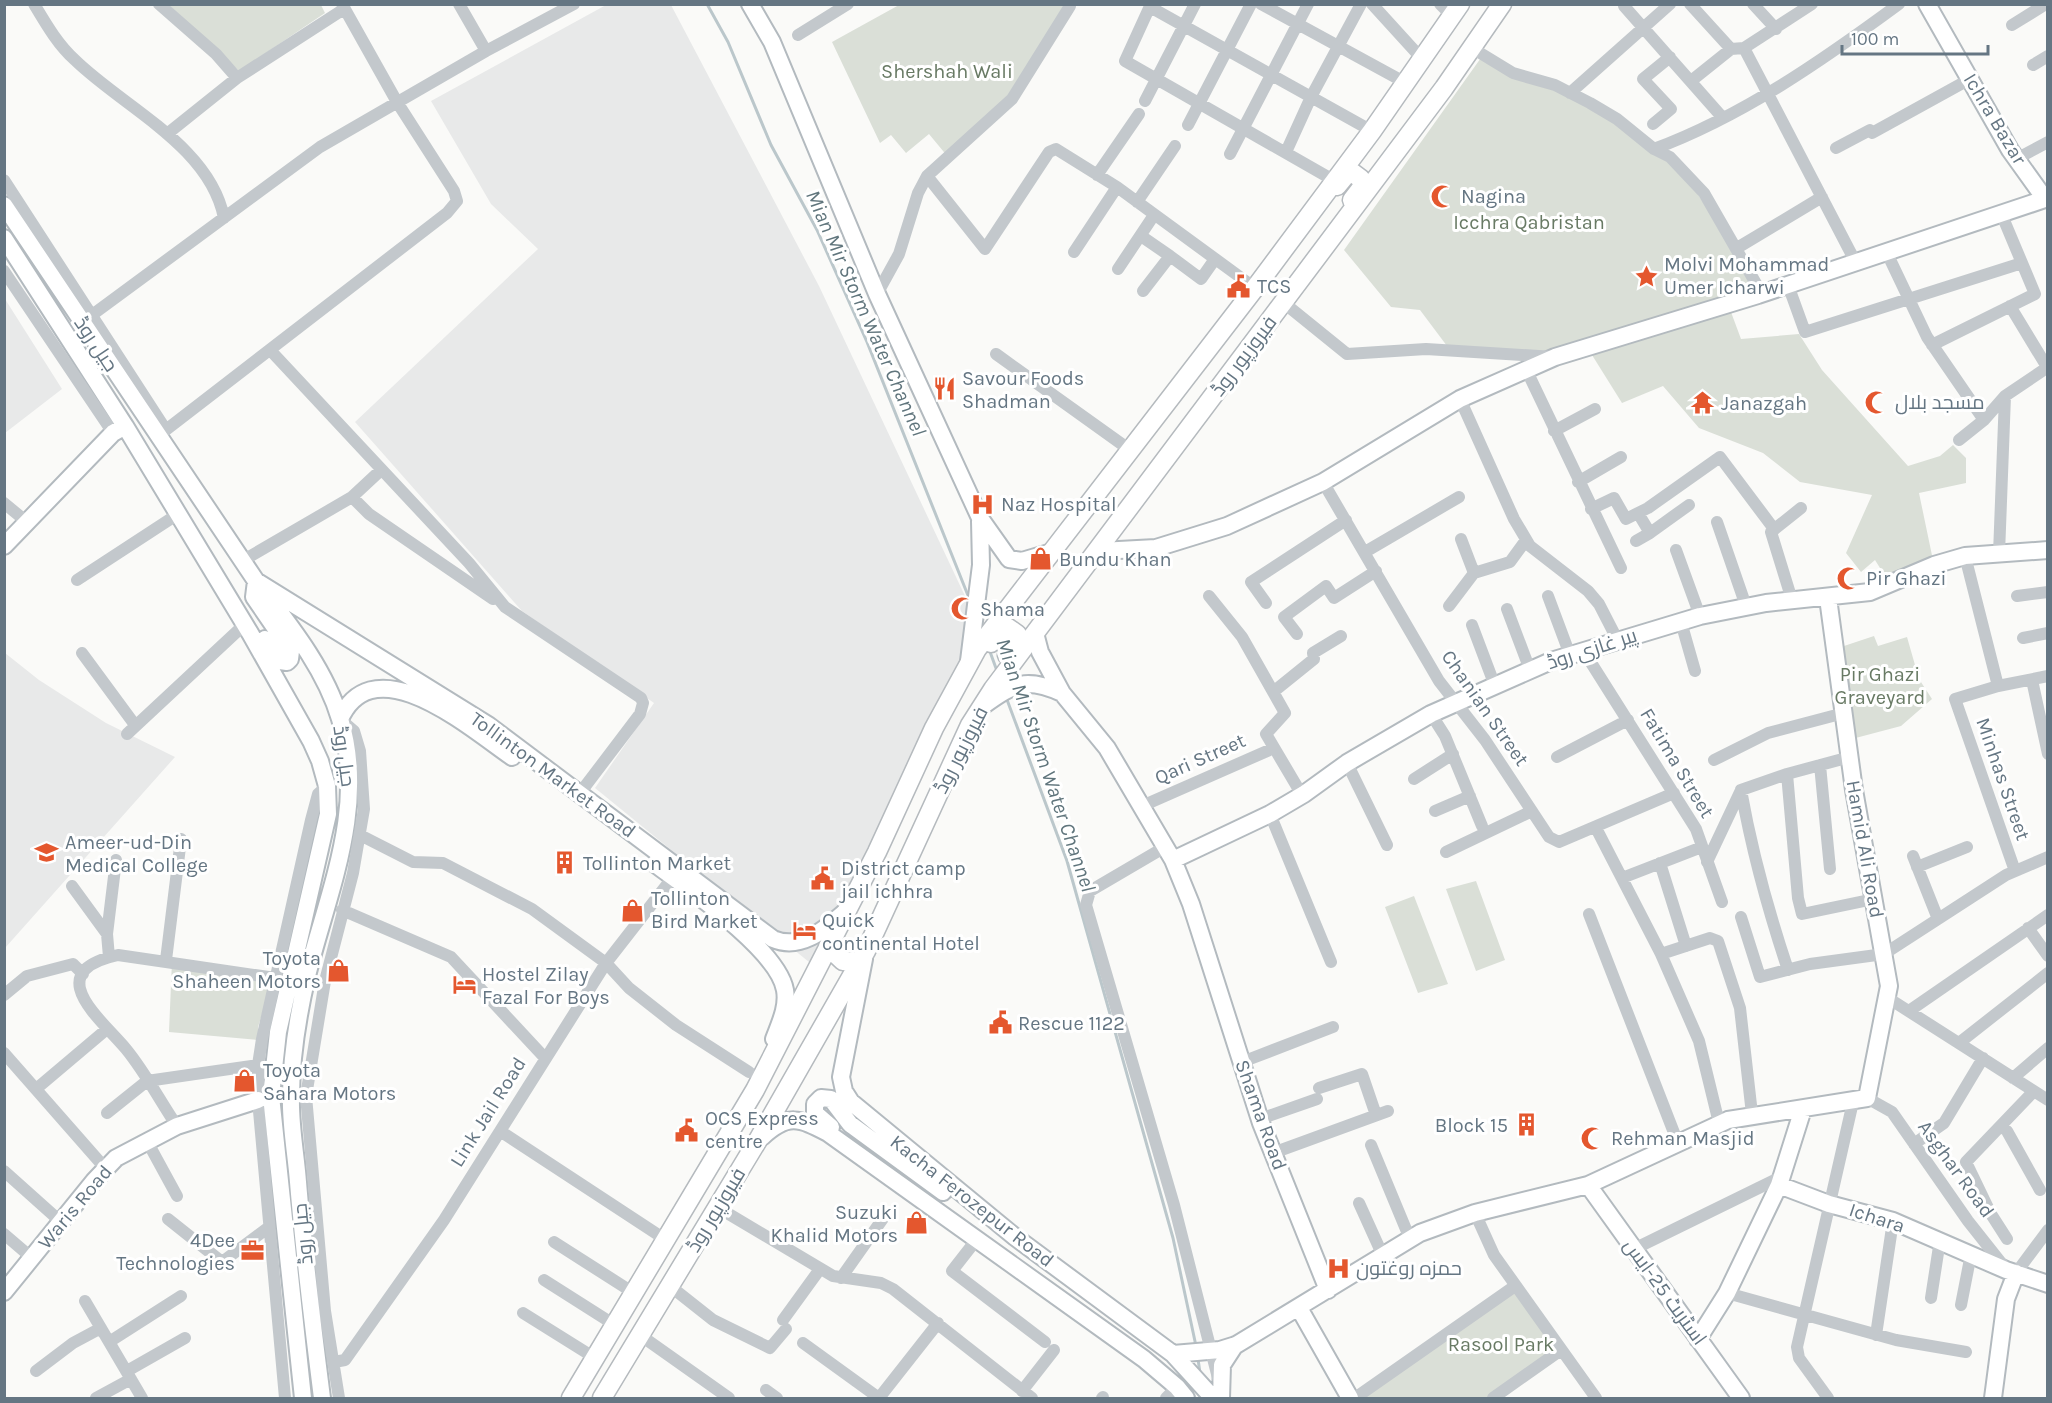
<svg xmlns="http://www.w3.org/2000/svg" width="2052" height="1403" viewBox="0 0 2052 1403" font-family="Karla,Cairo,sans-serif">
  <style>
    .built { fill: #e8e9e9 }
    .green { fill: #dadfd7 }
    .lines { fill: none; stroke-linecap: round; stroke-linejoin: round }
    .stream { stroke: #bbc7cb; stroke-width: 3 }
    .secondary-casing { stroke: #b3babf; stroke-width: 20 }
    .primary-casing { stroke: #b5babe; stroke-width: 21 }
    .street { stroke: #c3c8cc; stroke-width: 12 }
    .secondary { stroke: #fff; stroke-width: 16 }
    .primary { stroke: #fff; stroke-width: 18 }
    .labels { text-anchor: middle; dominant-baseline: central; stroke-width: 6; stroke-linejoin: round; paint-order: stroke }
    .park-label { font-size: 20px; fill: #687a64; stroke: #fff }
    .street-label { font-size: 20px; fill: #657683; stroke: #fff }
    .poi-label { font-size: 20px; fill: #657683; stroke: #fff; text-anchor: start }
    .water-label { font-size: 21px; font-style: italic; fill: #60757c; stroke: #fff }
  </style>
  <rect width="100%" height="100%" fill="#fafaf8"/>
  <path class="built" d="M606,5H671L819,286L989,647L967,675L820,971L595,788L654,703L522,611L355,422L538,249L491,204L431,101Z
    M5,299L62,389L5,433H4Z
    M5,653L39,680L106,723L175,757L5,948Z"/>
  <path class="green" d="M169,5H321L325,13L239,71Z
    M899,5H1070L1012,99L948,157L929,134L906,153L891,135L880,143L832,42Z
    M1483,55L1555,85L1679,165L1762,294L1728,304L1741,339L1799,334L1822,370L1908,466L1940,456L1953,445L1966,458V483L1919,493L1934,565L1890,584L1875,560L1861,572L1846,553L1872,495L1800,482L1763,453L1699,428L1663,386L1622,403L1587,347L1555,357L1450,350L1420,310L1391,307L1344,250Z
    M1874,636L1878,646L1907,637L1919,679L1932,699L1901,726L1848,740L1835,649Z
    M1476,881L1505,960L1476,971L1446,889Z
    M1414,896L1448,984L1418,993L1385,907Z
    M172,961L273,979L258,1027V1040L169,1032Z
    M1515,1286L1561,1350L1493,1398H1355Z"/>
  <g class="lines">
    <path class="stream" d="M707,4L728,42L771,145L817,230L867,342L969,598
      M989,649L997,671
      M1006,697L1067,861L1173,1238L1196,1346
      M1198,1359L1200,1373"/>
    <defs>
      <path id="secondary" d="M750,4L772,42L877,294L980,518L1009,559L1022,561L1052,552
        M4,205L256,581C288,623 325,668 340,719C367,807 328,892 307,976C298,1015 291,1057 291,1097C290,1125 296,1154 298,1182C304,1255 313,1327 322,1398
        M4,238L125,426L250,633L311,741L320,761L327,786L328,814L278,1032L271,1096L303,1398
        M4,546L113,433L125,426
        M1100,551L1156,548L1227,526L1323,482L1460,399L1555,357L1758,295L2045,199L2010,150L1927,4
        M1035,633L1040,652L1062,693L1107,748L1173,860L1191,904L1261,1123L1328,1290
        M265,639L280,661L287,662L290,659L291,651L254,597L256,581L488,725L773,939C801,951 825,929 845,912
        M969,661L981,565L980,521
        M984,705C1015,683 1026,677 1062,693
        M340,719C374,644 470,728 512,757
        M1173,860L1270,814L1304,794L1347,763L1431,714L1551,661L1700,616L1766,603L1870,592L1934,565L1965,556L2048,550
        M655,864C689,889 778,950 785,990C788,1007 780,1023 774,1039
        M864,959L841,1077L844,1091L851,1102L1015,1237L1173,1354L1213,1398
        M1803,1109L1779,1185L1829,1204L1893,1221L2006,1270L2048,1284
        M831,1127L815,1113V1104L821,1098L831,1099L850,1124L943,1192
        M762,1137C788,1113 799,1118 828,1133L1144,1359L1177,1387L1186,1398
        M1588,1185L1741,1398
        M4,1292L94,1181L116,1158L177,1126L258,1100
        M1299,1308L1350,1398
        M1698,1339L1727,1293L1779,1185
        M1173,1354L1220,1350L1236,1345L1420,1233L1475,1213L1588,1185L1728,1120L1867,1098L1889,986L1854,790L1828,598
        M1221,1398L1222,1365L1235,1345
        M1993,1398L2006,1299L2016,1273"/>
      <path id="primary" d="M1337,186L1346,175L1353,173L1361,179L1362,187L1352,200
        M991,643L1007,627L1017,634V641L1007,655
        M828,947L843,961L859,962
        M571,1398L755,1090L877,852L934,728L977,649L1255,288L1372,131L1460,4
        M602,1398L758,1140L866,951L970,725L993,689L1444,88L1502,4"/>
    </defs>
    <use href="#secondary" class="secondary-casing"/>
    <use href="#primary" class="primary-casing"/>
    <path class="street" d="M34,4C46,24 58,45 75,60C123,107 210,146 224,218
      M159,4L216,54L237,78
      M459,4L486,51
      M1151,4L1125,61L1335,181
      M1261,4L1406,83
      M1372,4L1423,60
      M1440,4L1452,16
      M1690,4L1731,49
      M1753,4L1776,29
      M1624,6L1722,117
      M1150,7L1372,131
      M2012,25L2046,4
      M798,35L848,4
      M1472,48L1513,73L1555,85L1590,103L1617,119L1654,149L1670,157L1704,193L1762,294
      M1744,48L1855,261
      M2033,65L2048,56
      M1691,81L1731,49L1744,48L1812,4
      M1570,93L1670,4
      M1145,101L1195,4
      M1653,124L1671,109L1643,79L1670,57
      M1188,125L1251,4
      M167,134L237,78L344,9
      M1836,148L1870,130L1872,133L1970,79
      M1654,149C1743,116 1823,60 1899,4
      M1286,152L1311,97L1361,4
      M1230,154L1308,4
      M2018,158L2048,142
      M1097,175L1139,114
      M927,176L985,249L1049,152L1056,149L1117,187L1255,288
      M4,180L166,430
      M1137,202L1175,146
      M1141,236L1170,256
      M1737,248L1822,197
      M1886,251L1927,337L1984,420
      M1074,252L1117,187
      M1118,269L1154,215
      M4,271L113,433
      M1788,285L1805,332L2022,263
      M1143,291L1170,256L1201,279L1215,259
      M877,294L899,254L918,193L927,176L1012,99L1070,6
      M1284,303L1347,354L1426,349L1554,357
      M2010,306L2047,367
      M92,315L320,147L486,51L574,4
      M1932,345L2035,294L2001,213
      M271,351L469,563L505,607L641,698L643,703L640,714L580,793
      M996,354L1130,450
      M1526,369L1621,568
      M1460,399L1514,519L1530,546L1588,591L1599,604L1617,639
      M1554,431L1595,409
      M158,436L447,213L457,201L454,191L397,102L342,4
      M1959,440L1984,420L2005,396L2048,367
      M1323,482L1439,681L1485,740L1549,837L1559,842L1674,793
      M1578,482L1621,457
      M352,497L369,514L493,599
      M4,503L28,523
      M1591,509L1614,498L1626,519L1648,508L1720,457L1774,529
      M1717,522L1746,606
      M1650,533L1689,505
      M1461,539L1474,573
      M1636,541L1650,533L1638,513
      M1676,550L1700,616
      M1365,552L1459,497
      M1999,554L2005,396
      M1965,556L1998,686
      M242,561L352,497L381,470
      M77,580L178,514
      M1209,596L1242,637L1285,713L1266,734L1302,795
      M1548,596L1570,655
      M2017,596L2048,592
      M1792,600L1771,532L1801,508
      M1266,603L1251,582L1346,520
      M1449,606L1474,573L1510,562L1526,540
      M1507,609L1530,670
      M1681,622L1695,671
      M1472,625L1495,686
      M1297,634L1284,617L1326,586L1334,598L1376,571
      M2023,638L2048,633
      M1583,650L1696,829L1722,902
      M82,653L135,725
      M2032,680L2048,754
      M1273,692L1314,659L1313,653L1341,636
      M1431,714L1445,736L1482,826
      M127,734L244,625
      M1557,757L1628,720
      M1850,757L1787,774L1798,898L1802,914L1874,899
      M1714,760L1768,733L1844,713
      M1347,763L1387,845
      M1820,765L1830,869
      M1787,774L1741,790C1752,852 1768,910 1788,970
      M1414,779L1453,754
      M1142,806L1274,748
      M1435,811L1470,796
      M1270,814L1331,962
      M1596,828L1661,954L1699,1041L1719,1123
      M360,835L413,862L443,863L532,909L606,963L629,988L676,1025L749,1072
      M1165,847L1090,891L1086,905L1174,1205L1218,1378
      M1446,852L1532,811
      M1913,856L1938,919
      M1707,862L1741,790
      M1660,863L1686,946
      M1917,867L1967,847
      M2015,871L1955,699L1998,686L2048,676
      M1622,878L1702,847
      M72,886L107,934L109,957
      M342,910L451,957L545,1058
      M1589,914L1678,1143
      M1741,917L1760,977L1810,964L1884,954L2006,875L2048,857
      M2028,928L2048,956
      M107,934L116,860
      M1661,954L1710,938L1718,941L1740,1008L1752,1114
      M166,960L181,839
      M4,995L27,976L73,964L83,974
      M1888,998L2048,1100
      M1909,1011L2048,915
      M1959,1043L2048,973
      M4,1053L105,1168
      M1242,1062L1333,1027
      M2013,1078L2048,1048
      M1319,1088L1362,1074L1376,1115
      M36,1089L107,1029
      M1867,1098L1892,1112L1968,1221L2006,1269
      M107,1113L147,1081L258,1065
      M1260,1119L1317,1099
      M177,1126C160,1101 145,1072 126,1049C100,1018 40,972 118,955L275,978
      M2001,1126L2007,1131L2040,1190
      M500,1131L657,1234
      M147,1141L177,1196
      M1914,1144L1944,1123L1983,1058
      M1371,1145L1410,1239
      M1273,1153L1388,1111
      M4,1171L61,1222
      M1359,1203L1383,1256
      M717,1207L833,1276L881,1283L893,1289L1032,1398
      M1475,1213L1494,1255L1596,1398
      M168,1219L222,1262L269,1227
      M4,1234L32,1258
      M977,1239L952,1271L1045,1342
      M2007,1239L1991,1214L1966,1162L2034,1091
      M554,1242L626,1288
      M1634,1249L1781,1177
      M2016,1273L2048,1230
      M841,1278L884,1217
      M544,1280L607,1320
      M670,1286L713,1320L770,1348L786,1329
      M1727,1293L1896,1340L1966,1352
      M1931,1298L1940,1240
      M85,1301L142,1398
      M1961,1305L1971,1254
      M523,1313L587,1353
      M783,1320L820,1269
      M640,1335L729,1398
      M1876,1335L1893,1221
      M109,1342L181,1296
      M803,1343L879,1398
      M334,1362L345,1360L444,1220L606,963L673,877
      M36,1371L73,1343L101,1328
      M127,1371L185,1338
      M766,1390L777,1398
      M1022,1391L1054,1350
      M96,1398L131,1379
      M285,1398L258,1100V1065L262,1039L311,820L318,794L327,786
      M339,1398L325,1311L306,1096L325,981L353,873L364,809L360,751L354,731L340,719
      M879,1398L938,1323
      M1102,1398L1103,1397
      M1166,1398L1177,1387
      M1355,1398L1515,1286
      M1493,1398L1561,1350
      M1828,1398L1799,1358L1797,1347L1853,1102"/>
    <use href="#secondary" class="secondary"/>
    <use href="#primary" class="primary"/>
  </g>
  <defs>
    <symbol id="mosque-bare" viewBox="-9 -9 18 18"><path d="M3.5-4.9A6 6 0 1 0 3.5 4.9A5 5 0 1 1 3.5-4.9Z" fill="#e4572e" stroke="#fff" stroke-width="2.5" paint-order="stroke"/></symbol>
    <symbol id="sight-bare" viewBox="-9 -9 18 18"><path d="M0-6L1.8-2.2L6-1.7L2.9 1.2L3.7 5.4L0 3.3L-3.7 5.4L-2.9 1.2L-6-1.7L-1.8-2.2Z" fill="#e4572e" stroke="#fff" stroke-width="2.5" paint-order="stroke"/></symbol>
    <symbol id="civic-bare" viewBox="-9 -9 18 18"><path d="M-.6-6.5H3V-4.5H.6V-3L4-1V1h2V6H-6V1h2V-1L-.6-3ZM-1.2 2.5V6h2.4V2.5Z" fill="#e4572e" stroke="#fff" stroke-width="2.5" paint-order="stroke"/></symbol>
    <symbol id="restaurant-bare" viewBox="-9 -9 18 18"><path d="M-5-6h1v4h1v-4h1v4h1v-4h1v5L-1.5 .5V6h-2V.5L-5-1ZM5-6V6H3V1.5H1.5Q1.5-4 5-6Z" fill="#e4572e" stroke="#fff" stroke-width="2.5" paint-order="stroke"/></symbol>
    <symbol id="temple-bare" viewBox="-9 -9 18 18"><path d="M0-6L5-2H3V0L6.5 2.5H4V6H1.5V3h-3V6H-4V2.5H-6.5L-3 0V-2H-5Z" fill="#e4572e" stroke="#fff" stroke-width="2.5" paint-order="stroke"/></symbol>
    <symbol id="hospital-bare" viewBox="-9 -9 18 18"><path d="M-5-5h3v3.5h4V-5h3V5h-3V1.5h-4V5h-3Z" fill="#e4572e" stroke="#fff" stroke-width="2.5" paint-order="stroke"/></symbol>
    <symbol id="shop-bare" viewBox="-9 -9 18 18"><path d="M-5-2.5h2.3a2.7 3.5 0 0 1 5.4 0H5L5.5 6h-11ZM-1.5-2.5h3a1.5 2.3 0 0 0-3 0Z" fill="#e4572e" stroke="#fff" stroke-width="2.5" paint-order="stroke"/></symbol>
    <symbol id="university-bare" viewBox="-9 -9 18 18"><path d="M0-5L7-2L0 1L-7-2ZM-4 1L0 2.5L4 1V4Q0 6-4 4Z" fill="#e4572e" stroke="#fff" stroke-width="2.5" paint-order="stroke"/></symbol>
    <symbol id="building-bare" viewBox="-9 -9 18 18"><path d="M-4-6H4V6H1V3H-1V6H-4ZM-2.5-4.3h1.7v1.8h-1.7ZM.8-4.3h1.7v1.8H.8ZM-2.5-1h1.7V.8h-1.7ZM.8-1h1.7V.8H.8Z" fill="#e4572e" stroke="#fff" stroke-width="2.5" paint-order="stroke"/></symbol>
    <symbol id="hotel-bare" viewBox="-9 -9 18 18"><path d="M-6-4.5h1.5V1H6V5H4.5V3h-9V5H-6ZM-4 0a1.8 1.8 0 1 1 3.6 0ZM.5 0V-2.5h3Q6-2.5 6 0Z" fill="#e4572e" stroke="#fff" stroke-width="2.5" paint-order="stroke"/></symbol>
    <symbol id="office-bare" viewBox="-9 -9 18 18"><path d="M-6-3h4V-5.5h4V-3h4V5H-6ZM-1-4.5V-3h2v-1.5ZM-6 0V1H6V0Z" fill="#e4572e" stroke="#fff" stroke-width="2.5" paint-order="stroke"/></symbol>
  </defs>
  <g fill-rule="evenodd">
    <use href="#mosque-bare" x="1426" y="180" width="33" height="33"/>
    <use href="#sight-bare" x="1630" y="260" width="33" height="33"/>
    <use href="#civic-bare" x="1222" y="270" width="33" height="33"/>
    <use href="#restaurant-bare" x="928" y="372" width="33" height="33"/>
    <use href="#mosque-bare" x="1860" y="386" width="33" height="33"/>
    <use href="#temple-bare" x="1686" y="386" width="33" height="33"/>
    <use href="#hospital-bare" x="966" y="488" width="33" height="33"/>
    <use href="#shop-bare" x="1024" y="542" width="33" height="33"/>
    <use href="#mosque-bare" x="1832" y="562" width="33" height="33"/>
    <use href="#mosque-bare" x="946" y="592" width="33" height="33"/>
    <use href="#university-bare" x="30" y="836" width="33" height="33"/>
    <use href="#building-bare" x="548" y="846" width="33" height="33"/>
    <use href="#civic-bare" x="806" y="862" width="33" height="33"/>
    <use href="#shop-bare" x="616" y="894" width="33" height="33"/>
    <use href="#hotel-bare" x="788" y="914" width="33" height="33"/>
    <use href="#shop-bare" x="322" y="954" width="33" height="33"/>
    <use href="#hotel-bare" x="448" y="968" width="33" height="33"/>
    <use href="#civic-bare" x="984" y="1006" width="33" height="33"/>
    <use href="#shop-bare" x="228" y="1064" width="33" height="33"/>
    <use href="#building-bare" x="1510" y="1108" width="33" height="33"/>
    <use href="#civic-bare" x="670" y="1114" width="33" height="33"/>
    <use href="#mosque-bare" x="1576" y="1122" width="33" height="33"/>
    <use href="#shop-bare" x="900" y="1206" width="33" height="33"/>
    <use href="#office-bare" x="236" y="1234" width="33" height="33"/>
    <use href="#hospital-bare" x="1322" y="1252" width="33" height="33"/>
  </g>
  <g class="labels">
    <g class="park-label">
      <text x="947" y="71">Shershah Wali</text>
      <text x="1529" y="222">Icchra Qabristan</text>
      <text x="1880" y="674">Pir Ghazi<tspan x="1880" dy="23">Graveyard</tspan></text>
      <text x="1501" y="1344">Rasool Park</text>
    </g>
    <g class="street-label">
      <text transform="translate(1995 119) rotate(59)">Ichra Bazar</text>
      <text transform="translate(96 344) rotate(56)">جیل روڈ</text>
      <text transform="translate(1244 356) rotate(-53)">فیروزپور روڈ</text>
      <text transform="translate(1592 649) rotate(-18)">پیر غازی روڈ</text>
      <text transform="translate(1485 708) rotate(55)">Chanian Street</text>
      <text transform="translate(961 750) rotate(-63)">فیروزپور روڈ</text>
      <text transform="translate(344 756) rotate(82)">جیل روڈ</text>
      <text transform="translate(1200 759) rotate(-24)">Qari Street</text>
      <text transform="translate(1677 763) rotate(59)">Fatima Street</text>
      <text transform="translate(553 775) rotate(36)">Tollinton Market Road</text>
      <text transform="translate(2003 779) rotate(71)">Minhas Street</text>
      <text transform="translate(1865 849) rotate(80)">Hamid Ali Road</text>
      <text transform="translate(488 1112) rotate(-58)">Link Jail Road</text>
      <text transform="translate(1261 1115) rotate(70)">Shama Road</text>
      <text transform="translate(1956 1169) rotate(54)">Asghar Road</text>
      <text transform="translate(972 1201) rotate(38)">Kacha Ferozepur Road</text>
      <text transform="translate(75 1207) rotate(-50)">Waris Road</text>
      <text transform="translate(716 1210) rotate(-59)">فیروزپور روڈ</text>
      <text transform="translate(1877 1218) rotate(18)">Ichara</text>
      <text transform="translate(303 1234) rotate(-96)">جیل روڈ</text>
      <text transform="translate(1665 1292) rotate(54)">اسٹریٹ 25-ایس</text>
    </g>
    <g class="poi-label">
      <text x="1461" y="196">Nagina</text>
      <text x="1664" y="264">Molvi Mohammad<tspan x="1664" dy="23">Umer Icharwi</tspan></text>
      <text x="1257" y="286">TCS</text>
      <text x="962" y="378">Savour Foods<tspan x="962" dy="23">Shadman</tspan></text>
      <text x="1895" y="402">مسجد بلال</text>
      <text x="1721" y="403">Janazgah</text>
      <text x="1001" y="504">Naz Hospital</text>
      <text x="1059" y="559">Bundu Khan</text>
      <text x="1866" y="578">Pir Ghazi</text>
      <text x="980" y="609">Shama</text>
      <text x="65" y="842">Ameer-ud-Din<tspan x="65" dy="23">Medical College</tspan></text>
      <text x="583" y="863">Tollinton Market</text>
      <text x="841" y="868">District camp<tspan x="841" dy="23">jail ichhra</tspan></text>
      <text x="651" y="898">Tollinton<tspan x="651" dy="23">Bird Market</tspan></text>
      <text x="822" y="920">Quick<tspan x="822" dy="23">continental Hotel</tspan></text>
      <text x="321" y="958" text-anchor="end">Toyota<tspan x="321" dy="23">Shaheen Motors</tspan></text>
      <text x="482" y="974">Hostel Zilay<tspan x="482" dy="23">Fazal For Boys</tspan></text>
      <text x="1018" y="1023">Rescue 1122</text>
      <text x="263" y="1070">Toyota<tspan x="263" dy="23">Sahara Motors</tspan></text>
      <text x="705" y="1118">OCS Express<tspan x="705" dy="23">centre</tspan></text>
      <text x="1508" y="1125" text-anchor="end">Block 15</text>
      <text x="1611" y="1138">Rehman Masjid</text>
      <text x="898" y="1212" text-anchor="end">Suzuki<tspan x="898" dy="23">Khalid Motors</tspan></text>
      <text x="235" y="1240" text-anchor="end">4Dee<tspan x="235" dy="23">Technologies</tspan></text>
      <text x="1356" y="1268">حمزه روغتون</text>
    </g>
    <g class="water-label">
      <text transform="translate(866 313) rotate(66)">Mian Mir Storm Water Channel</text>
      <text transform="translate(1046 765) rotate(71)">Mian Mir Storm Water Channel</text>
    </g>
  </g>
  <rect width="2052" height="1403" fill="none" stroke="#657683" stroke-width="12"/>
  <path d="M1842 45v9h146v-9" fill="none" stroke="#657683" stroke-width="3"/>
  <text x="1851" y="45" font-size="18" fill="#657683" stroke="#ffffff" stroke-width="4.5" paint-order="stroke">100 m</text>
</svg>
